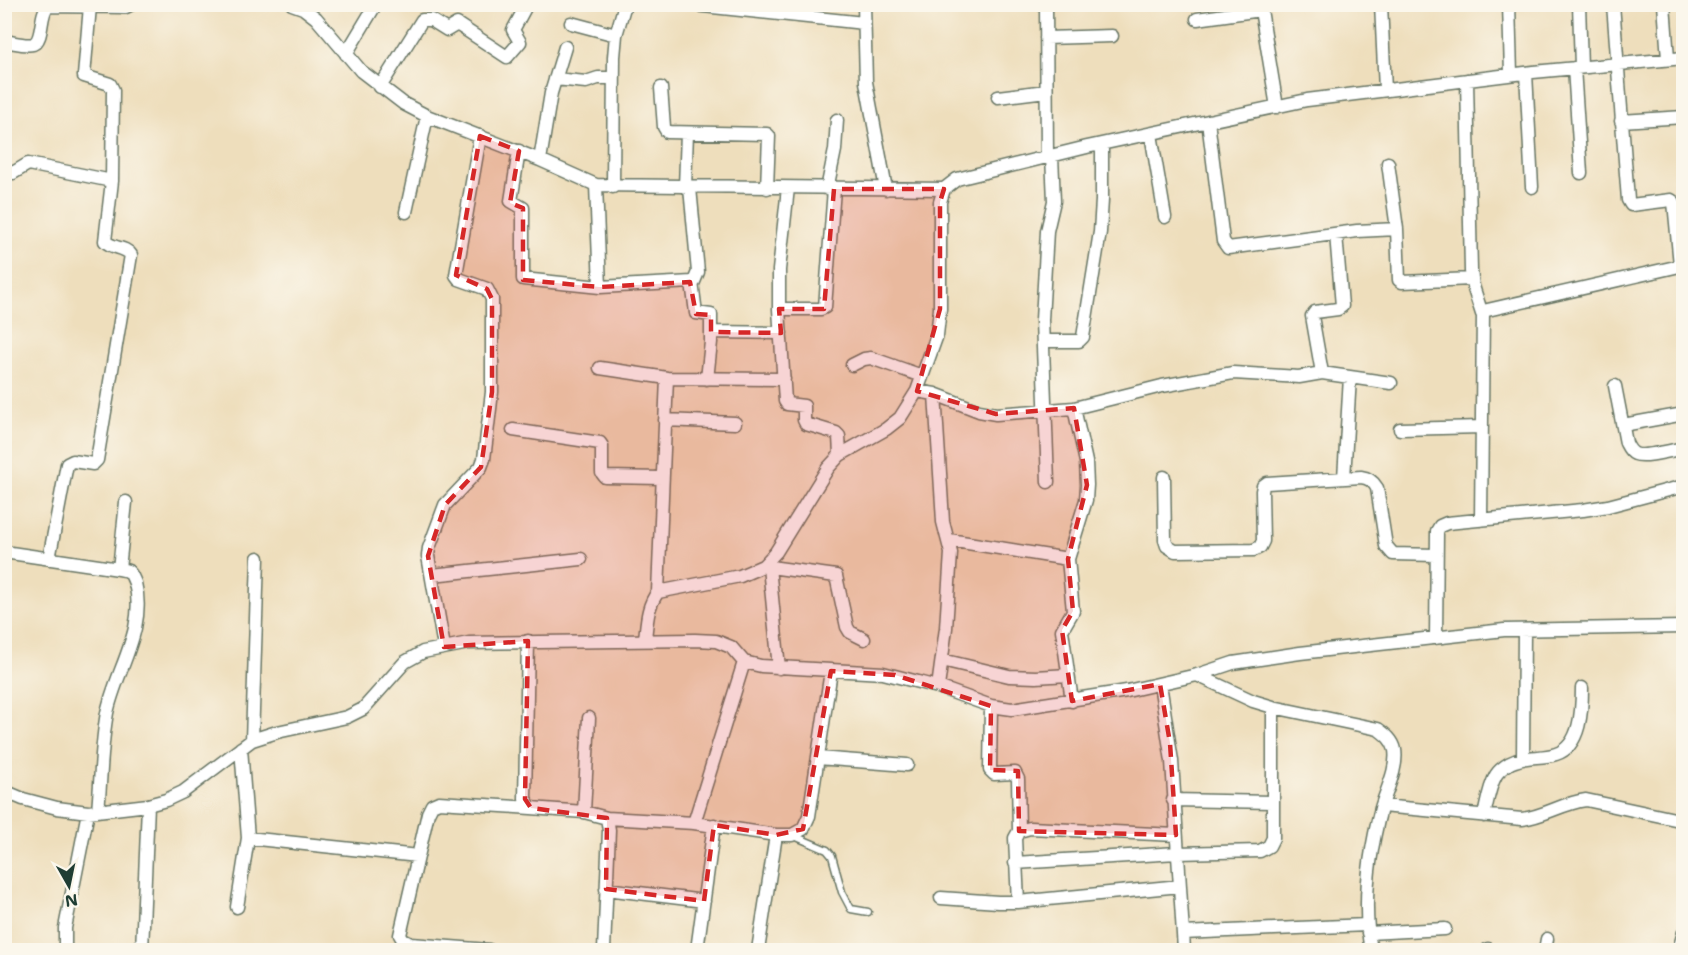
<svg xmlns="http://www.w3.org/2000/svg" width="1688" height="955" viewBox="0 0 1688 955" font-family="'Shantell Sans',sans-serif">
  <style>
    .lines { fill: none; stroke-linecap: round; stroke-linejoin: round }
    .lane-casing { stroke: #677564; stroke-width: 9 }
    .street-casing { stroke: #677564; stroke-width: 15 }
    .lane { stroke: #fff; stroke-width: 6 }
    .street { stroke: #fff; stroke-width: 12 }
    .marked { fill: #d62828; fill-opacity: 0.2; stroke: #d62828; stroke-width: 4.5; stroke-dasharray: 12 8; stroke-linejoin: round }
  </style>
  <rect width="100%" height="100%" fill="#fbf7ec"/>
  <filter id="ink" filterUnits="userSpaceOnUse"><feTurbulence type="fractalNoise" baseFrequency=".0167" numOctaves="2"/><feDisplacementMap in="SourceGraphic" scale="12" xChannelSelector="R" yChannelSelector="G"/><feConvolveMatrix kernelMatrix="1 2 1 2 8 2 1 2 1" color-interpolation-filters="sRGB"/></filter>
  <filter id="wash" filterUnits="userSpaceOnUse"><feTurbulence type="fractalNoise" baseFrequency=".008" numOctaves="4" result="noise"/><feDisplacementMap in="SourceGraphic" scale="24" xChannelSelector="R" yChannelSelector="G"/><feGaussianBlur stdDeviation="1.35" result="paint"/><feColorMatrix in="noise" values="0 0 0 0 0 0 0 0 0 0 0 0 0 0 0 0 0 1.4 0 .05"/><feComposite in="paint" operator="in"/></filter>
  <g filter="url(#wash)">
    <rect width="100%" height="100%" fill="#eedebc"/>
  </g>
  <g filter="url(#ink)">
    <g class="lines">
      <defs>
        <path id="lane" d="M792,835L827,850L832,856L842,892L851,909L868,912"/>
        <path id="street" d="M292,4L303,8L316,18L361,71L404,104L427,116L540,160L596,185L944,189
          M684,4L864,23
          M864,4L866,82L886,189
          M1046,4L1047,157
          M1260,4L1277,107
          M1381,4L1385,90
          M1509,4L1511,74
          M1579,4L1581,67
          M1613,4L1628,200L1631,205L1671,200L1674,202L1680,265
          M1664,4L1668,59
          M1197,19L1261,10
          M571,23L616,35
          M1046,38L1112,36
          M4,41C13,42 25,46 33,44C44,40 39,14 48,6L126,7L132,4
          M346,54L376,4
          M1574,68L1581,173
          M1526,73L1532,187
          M555,79L586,82L598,78H613
          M1467,80L1471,271L1473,286L1482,314
          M380,87L422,20H431L447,30L457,24L507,57L520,42L513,30L527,4
          M661,88L664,127L667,132L767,134L769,136L767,188
          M998,97L1046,91
          M1208,121L1223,241L1228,248L1357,231L1397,229
          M1621,121L1684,117
          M1151,134L1165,217
          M519,151L511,201L523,208V279L600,287L692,282L696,313L711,315V342L707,379
          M540,160L551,93L565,47
          M1388,163L1397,229L1399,280L1402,282L1472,279
          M4,171L13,173L28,164L112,181
          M596,185L600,287
          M613,187L614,57L616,35L625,4
          M685,187L687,133
          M690,188L698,272L693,284
          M788,188L779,270V309L785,401L787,404L804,406V420L806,424L836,433L839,436L840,455
          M827,189L835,150L837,120
          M406,212L427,116
          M779,309H821L825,307L834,189
          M711,332L781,333
          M1044,341H1079L1083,337L1100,232L1102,200V144
          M852,365L864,359L871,358L922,376
          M600,368L667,378L784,379
          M1322,373L1312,316L1315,312L1338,309L1342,306L1336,234
          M1615,386L1626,443C1628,447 1630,452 1635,454C1644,458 1673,450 1684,448
          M917,391L937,335L940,309V202L944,189L957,179L1087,147L1307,100L1533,72L1684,58
          M935,394L942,505L943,522L951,553L946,628L938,687
          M665,420L735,423
          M1623,425L1684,414
          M1400,429L1482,427
          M513,430L600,443L602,446V473L605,477L662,478
          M1164,477L1165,540L1167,546L1175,551L1254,550L1260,547L1263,541L1262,491L1263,486L1267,483L1361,477C1369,478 1373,481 1377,488L1386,546L1393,554L1436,555
          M1344,478L1350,377
          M1048,482L1042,320L1047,231L1054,201L1052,156
          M1481,520L1483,311L1684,265
          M949,540L1068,559
          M4,552L119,569C122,570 126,570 128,571C132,574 133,579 135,583C147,629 116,670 107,713C101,745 101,779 98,811
          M49,559L67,464L73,461L93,464L97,460L131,255C125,246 112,249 105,241L112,181L113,90L110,84L84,76L90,6
          M763,566L836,576L847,627L850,632L864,639
          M769,567L779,668
          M119,569L126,502
          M432,575L581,559
          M658,592L667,378
          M1436,638L1437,531L1440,526L1447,523L1583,510L1608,506L1684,486
          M645,639C647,622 647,606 658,592L740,576L763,566L776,552L828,468L840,455L886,429L900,418L917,391L935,394L979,411L996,414L1074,408L1162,386L1233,373L1299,377L1322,373L1391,383
          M528,641L525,799L531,808L584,812L607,818L609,830L604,950
          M444,647L428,556L429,548L445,505L481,467L484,459L492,392V299L487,289L459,279L456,275L480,136
          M942,660L1009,676L1036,677L1068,675
          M1197,675L1253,701L1273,707L1378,729C1385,734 1393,740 1395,750C1398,768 1386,791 1381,808C1369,854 1362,904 1371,950
          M1160,684L1172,761L1184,950
          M1072,701L1062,630L1073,611L1068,559L1086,500L1087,485L1086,462L1074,408
          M991,706L990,770L994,774L1015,773L1018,779L1019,831
          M252,740L258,558
          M818,758L907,765
          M1523,758L1524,630
          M4,791L23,799L57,808L88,812L148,805L166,800L183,792L252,740L277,732L347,717L363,709L405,662L423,652L469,643L695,640L716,641L731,647L744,662L761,666L883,673L938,687L991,706L1012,709L1127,691L1197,675L1233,663L1300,653L1504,630L1684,627
          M1173,800L1272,802
          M1382,806L1522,819C1546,816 1562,803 1586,800L1684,821
          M584,812L589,718
          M1484,816C1487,803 1489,787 1496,775C1499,770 1505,766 1510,763C1525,755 1541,759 1556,754C1581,746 1582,709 1582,688
          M607,818L694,823L776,835H792L803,829L809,816L831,671
          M694,823L744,662
          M248,838L418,856
          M1015,863L1177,853L1260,851L1269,846L1273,838V707
          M606,889L704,901
          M941,898L998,902H1018L1180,886
          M1018,902L1015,838L1019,831L1030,828L1176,835
          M237,907L248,838L241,748
          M1183,933L1367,925
          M1368,933L1445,929
          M65,950V928L88,812
          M142,950L148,805
          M489,950L411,944L403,940L400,935L428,813L432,805L439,802L531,808
          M697,950L714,825
          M758,950L776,835
          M1488,950V949
          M1545,950L1547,939
          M1679,950L1684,932"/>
      </defs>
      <use href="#lane" class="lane-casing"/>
      <use href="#street" class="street-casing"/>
      <use href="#lane" class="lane"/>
      <use href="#street" class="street"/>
    </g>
  </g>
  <path class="marked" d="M480,136L519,151L510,203L523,208V280L600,287L690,282L696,314L711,315V332L781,333L779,309H824L834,189H944L940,202V309L917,391L996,414L1074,408L1087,485L1068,559L1073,611L1062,630L1072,701L1160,684L1170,743L1176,835L1019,831L1018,771L990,770L991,706L895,675L831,671L803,829L776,835L714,825L704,901L606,889L607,818L531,808L525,799L528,641L444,647L428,556L445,505L481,467L492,392V299L487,289L456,275Z"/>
  <rect width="1688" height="955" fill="none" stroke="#fbf7ec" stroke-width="24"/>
  <g transform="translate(69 886) rotate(171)" stroke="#fbf7ec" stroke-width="4.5" paint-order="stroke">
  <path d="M0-4.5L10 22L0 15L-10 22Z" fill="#1f3d34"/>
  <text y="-9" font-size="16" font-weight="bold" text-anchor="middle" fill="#1f3d34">N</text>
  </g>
</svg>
